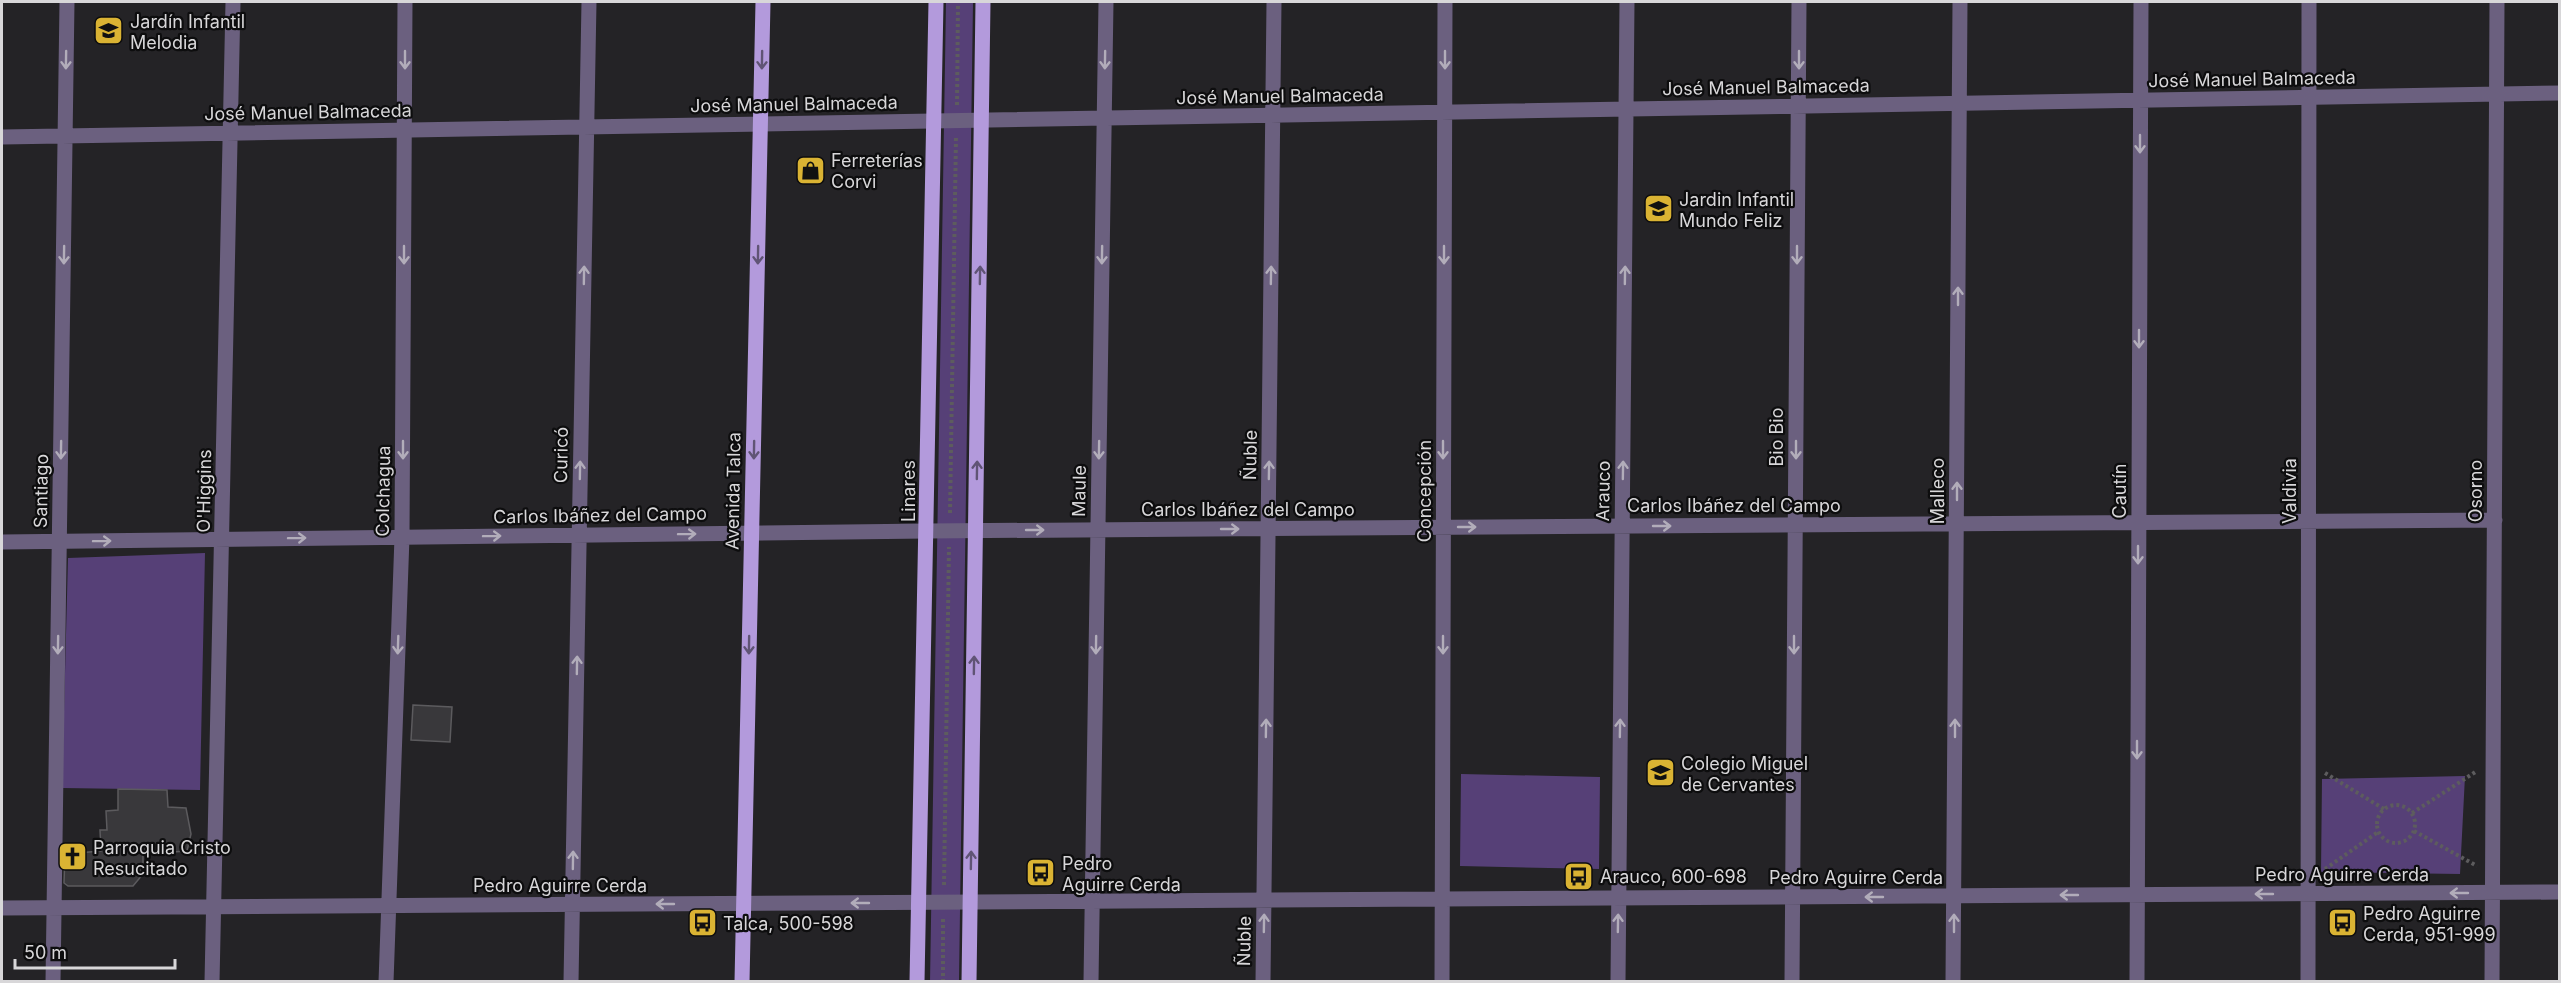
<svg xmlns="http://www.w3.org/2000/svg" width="2561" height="983" viewBox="0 0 2561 983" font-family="Inter,sans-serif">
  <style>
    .green { fill: #564077 }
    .building { fill: #39383b; stroke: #5c5b5e; stroke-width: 1.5 }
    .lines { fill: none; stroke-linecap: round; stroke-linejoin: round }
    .path { stroke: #5d5c5e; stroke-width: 4; stroke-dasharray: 3 3; stroke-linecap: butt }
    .minor { stroke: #6b607f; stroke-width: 15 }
    .major { stroke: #b39adc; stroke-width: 15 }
    .oneway { stroke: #b2adba }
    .oneway2 { stroke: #605475 }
    .labels { text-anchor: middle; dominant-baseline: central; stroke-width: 4.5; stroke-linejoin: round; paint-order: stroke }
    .poi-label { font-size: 18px; fill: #d8d7d9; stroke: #0d0d0e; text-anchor: start }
    .street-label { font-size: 18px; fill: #d8d7d9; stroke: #0d0d0e }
  </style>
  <rect width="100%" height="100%" fill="#242326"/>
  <path class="green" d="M946,2H973L959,981L930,982Z
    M205,553L200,790L62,788L68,558Z
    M1461,774L1600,777L1599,869L1460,866Z
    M2465,776L2460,874L2321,872L2322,779Z"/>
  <path class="building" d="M413,705L452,707L450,742L411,740Z
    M118,789L167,790L168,807L186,808L191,834L187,851L143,854V874L133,886H68L64,883L65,854L101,851L100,830H107L106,811L118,810Z"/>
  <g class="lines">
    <path class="path" d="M957,105L958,2
      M950,513L956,136
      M2325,773L2384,809
      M2377 824a19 19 0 1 1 38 0a19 19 0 1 1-38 0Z
      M2412,813L2477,771
      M2414,831L2477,866
      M2325,869L2378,832
      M944,885L949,547
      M943,982V919"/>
    <path class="minor" d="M2,137L2560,93
      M2,542L927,531L2495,520
      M2,908L2560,892
      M53,982L67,2
      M212,982L233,2
      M386,982L402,537L405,2
      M571,982L589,2
      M1091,982L1106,2
      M1263,982L1274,2
      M1442,982L1445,2
      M1618,982L1627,2
      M1792,982L1799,2
      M1953,982L1960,2
      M2137,982L2141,2
      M2308,982L2309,2
      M2492,982L2497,2"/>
    <path class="major" d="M742,982L763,2
      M917,982L936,2
      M969,982L983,2"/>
  </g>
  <defs><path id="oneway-shaft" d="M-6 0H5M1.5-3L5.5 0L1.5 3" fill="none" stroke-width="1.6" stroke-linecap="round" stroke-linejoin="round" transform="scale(1.5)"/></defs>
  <g class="oneway">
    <use href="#oneway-shaft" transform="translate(66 60) rotate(91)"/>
    <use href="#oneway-shaft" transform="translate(405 60) rotate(90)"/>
    <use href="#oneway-shaft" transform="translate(1105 60) rotate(91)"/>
    <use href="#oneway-shaft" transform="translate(1445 60) rotate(90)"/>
    <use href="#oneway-shaft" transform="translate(1799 60) rotate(90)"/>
    <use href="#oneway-shaft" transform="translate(2140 144) rotate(90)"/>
    <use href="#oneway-shaft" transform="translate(64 255) rotate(91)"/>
    <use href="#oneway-shaft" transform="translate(404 255) rotate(90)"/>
    <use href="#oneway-shaft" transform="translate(1102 255) rotate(91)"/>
    <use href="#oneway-shaft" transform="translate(1444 255) rotate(90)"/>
    <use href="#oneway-shaft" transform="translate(1797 255) rotate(90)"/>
    <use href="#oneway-shaft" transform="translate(584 275) rotate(-89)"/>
    <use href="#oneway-shaft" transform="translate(1271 275) rotate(-89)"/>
    <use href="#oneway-shaft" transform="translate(1625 275) rotate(-89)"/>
    <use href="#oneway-shaft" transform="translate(1958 296) rotate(-90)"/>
    <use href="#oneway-shaft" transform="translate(2139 339) rotate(90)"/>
    <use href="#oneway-shaft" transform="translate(61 450) rotate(91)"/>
    <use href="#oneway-shaft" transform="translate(403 450) rotate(90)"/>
    <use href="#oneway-shaft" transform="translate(1099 450) rotate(91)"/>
    <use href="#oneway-shaft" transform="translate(1443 450) rotate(90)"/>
    <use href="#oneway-shaft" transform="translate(1796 450) rotate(90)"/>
    <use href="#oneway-shaft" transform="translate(580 470) rotate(-89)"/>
    <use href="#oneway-shaft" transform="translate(1269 470) rotate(-89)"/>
    <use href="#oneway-shaft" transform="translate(1623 470) rotate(-89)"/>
    <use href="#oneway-shaft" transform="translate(1957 491) rotate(-90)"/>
    <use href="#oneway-shaft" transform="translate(1662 526)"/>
    <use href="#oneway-shaft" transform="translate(1467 527)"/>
    <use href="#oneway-shaft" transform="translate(1230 529)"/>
    <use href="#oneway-shaft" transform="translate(1035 530)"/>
    <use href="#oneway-shaft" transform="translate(687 534) rotate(-1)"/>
    <use href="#oneway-shaft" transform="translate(492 536) rotate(-1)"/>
    <use href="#oneway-shaft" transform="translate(297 538) rotate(-1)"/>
    <use href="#oneway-shaft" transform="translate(102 541) rotate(-1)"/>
    <use href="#oneway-shaft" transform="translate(2138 555) rotate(90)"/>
    <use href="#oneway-shaft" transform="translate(58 645) rotate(91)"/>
    <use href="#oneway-shaft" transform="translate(398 645) rotate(92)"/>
    <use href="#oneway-shaft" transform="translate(1096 645) rotate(91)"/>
    <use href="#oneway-shaft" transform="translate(1443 645) rotate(90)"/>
    <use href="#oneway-shaft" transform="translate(1794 645) rotate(90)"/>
    <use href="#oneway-shaft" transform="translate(577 665) rotate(-89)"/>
    <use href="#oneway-shaft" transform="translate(1266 728) rotate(-89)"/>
    <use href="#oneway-shaft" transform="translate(1620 728) rotate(-89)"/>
    <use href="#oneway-shaft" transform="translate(1955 728) rotate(-90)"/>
    <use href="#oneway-shaft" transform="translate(2137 750) rotate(90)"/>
    <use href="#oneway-shaft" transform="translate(573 860) rotate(-89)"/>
    <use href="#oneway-shaft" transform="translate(2459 893) rotate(180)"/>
    <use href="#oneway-shaft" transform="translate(2264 894) rotate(180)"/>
    <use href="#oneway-shaft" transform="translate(2069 895) rotate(180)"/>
    <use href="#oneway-shaft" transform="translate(1874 897) rotate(180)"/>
    <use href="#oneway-shaft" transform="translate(860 903) rotate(180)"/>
    <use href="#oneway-shaft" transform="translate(665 904) rotate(180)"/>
    <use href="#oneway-shaft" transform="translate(1264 923) rotate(-89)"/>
    <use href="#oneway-shaft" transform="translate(1618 923) rotate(-89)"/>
    <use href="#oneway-shaft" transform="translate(1954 923) rotate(-90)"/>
  </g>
  <g class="oneway2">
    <use href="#oneway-shaft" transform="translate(762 60) rotate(91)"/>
    <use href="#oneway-shaft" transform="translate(758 255) rotate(91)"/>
    <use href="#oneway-shaft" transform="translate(980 275) rotate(-89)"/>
    <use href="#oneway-shaft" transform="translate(754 450) rotate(91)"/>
    <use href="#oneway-shaft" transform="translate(977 470) rotate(-89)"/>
    <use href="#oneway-shaft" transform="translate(749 645) rotate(91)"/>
    <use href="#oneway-shaft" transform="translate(974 665) rotate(-89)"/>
    <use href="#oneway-shaft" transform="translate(971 860) rotate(-89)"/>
  </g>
  <defs>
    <symbol id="school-square" viewBox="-11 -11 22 22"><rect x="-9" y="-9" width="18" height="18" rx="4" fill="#dab333" stroke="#0d0d0e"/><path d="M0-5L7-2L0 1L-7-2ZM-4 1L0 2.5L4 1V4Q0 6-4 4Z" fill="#111"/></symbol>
    <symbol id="shop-square" viewBox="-11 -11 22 22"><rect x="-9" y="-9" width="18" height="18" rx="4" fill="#dab333" stroke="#0d0d0e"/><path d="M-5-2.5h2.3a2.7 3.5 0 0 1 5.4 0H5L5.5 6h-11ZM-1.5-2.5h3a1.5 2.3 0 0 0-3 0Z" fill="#111"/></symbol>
    <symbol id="church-square" viewBox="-11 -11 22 22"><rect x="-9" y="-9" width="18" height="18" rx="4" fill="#dab333" stroke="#0d0d0e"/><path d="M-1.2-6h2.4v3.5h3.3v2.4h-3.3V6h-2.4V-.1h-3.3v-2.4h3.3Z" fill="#111"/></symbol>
    <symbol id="bus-square" viewBox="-11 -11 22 22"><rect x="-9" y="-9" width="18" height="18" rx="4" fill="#dab333" stroke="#0d0d0e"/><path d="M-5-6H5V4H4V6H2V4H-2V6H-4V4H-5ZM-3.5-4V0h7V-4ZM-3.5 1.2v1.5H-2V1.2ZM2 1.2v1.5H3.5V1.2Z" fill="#111"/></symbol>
  </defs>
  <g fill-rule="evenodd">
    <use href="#school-square" x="92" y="14" width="33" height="33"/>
    <use href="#shop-square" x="794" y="154" width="33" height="33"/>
    <use href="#school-square" x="1642" y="192" width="33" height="33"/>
    <use href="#school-square" x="1644" y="756" width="33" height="33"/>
    <use href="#church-square" x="56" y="840" width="33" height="33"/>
    <use href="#bus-square" x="1024" y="856" width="33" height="33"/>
    <use href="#bus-square" x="1562" y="860" width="33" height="33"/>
    <use href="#bus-square" x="686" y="906" width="33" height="33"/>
    <use href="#bus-square" x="2326" y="906" width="33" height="33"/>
  </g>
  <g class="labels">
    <g class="poi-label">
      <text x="130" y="21">Jardín Infantil<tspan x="130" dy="21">Melodia</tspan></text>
      <text x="831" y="160">Ferreterías<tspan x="831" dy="21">Corvi</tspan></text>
      <text x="1679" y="199">Jardin Infantil<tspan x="1679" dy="21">Mundo Feliz</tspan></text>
      <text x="1681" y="763">Colegio Miguel<tspan x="1681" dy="21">de Cervantes</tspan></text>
      <text x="93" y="847">Parroquia Cristo<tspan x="93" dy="21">Resucitado</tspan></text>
      <text x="1062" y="863">Pedro<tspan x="1062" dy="21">Aguirre Cerda</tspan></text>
      <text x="1600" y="876">Arauco, 600-698</text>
      <text x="2363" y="913">Pedro Aguirre<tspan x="2363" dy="21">Cerda, 951-999</tspan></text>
      <text x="723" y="923">Talca, 500-598</text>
    </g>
    <g class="street-label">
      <text transform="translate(2252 79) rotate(-1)">José Manuel Balmaceda</text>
      <text transform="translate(1766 87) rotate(-1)">José Manuel Balmaceda</text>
      <text transform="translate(1280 96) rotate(-1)">José Manuel Balmaceda</text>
      <text transform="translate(794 104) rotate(-1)">José Manuel Balmaceda</text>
      <text transform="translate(308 112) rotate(-1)">José Manuel Balmaceda</text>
      <text transform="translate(1776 437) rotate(-90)">Bio Bio</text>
      <text transform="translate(561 455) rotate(-89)">Curicó</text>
      <text transform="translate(1250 455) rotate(-89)">Ñuble</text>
      <text transform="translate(41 491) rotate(-89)">Santiago</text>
      <text transform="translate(204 491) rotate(-89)">O'Higgins</text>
      <text transform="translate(383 491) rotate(-89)">Colchagua</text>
      <text transform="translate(733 491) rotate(-89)">Avenida Talca</text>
      <text transform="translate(908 491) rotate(-90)">Linares</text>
      <text transform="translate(1079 491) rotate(-89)">Maule</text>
      <text transform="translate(1424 491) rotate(-90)">Concepción</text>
      <text transform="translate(1603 491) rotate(-89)">Arauco</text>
      <text transform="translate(1937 491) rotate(-90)">Malleco</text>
      <text transform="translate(2119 491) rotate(-90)">Cautín</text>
      <text transform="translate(2289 491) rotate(-90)">Valdivia</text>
      <text transform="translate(2475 491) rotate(-90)">Osorno</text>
      <text x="1734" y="505">Carlos Ibáñez del Campo</text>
      <text x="1248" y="509">Carlos Ibáñez del Campo</text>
      <text transform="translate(600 515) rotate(-1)">Carlos Ibáñez del Campo</text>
      <text x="2342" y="874">Pedro Aguirre Cerda</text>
      <text x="1856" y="877">Pedro Aguirre Cerda</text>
      <text x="560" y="885">Pedro Aguirre Cerda</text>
      <text transform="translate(1244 941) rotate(-89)">Ñuble</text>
    </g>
  </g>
  <rect width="2561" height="983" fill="none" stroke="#d8d7d9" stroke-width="6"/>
  <path d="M15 959v9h160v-9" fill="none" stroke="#d8d7d9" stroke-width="3"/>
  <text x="24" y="959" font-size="18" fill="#d8d7d9" stroke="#0d0d0e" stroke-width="4.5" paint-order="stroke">50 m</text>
</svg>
